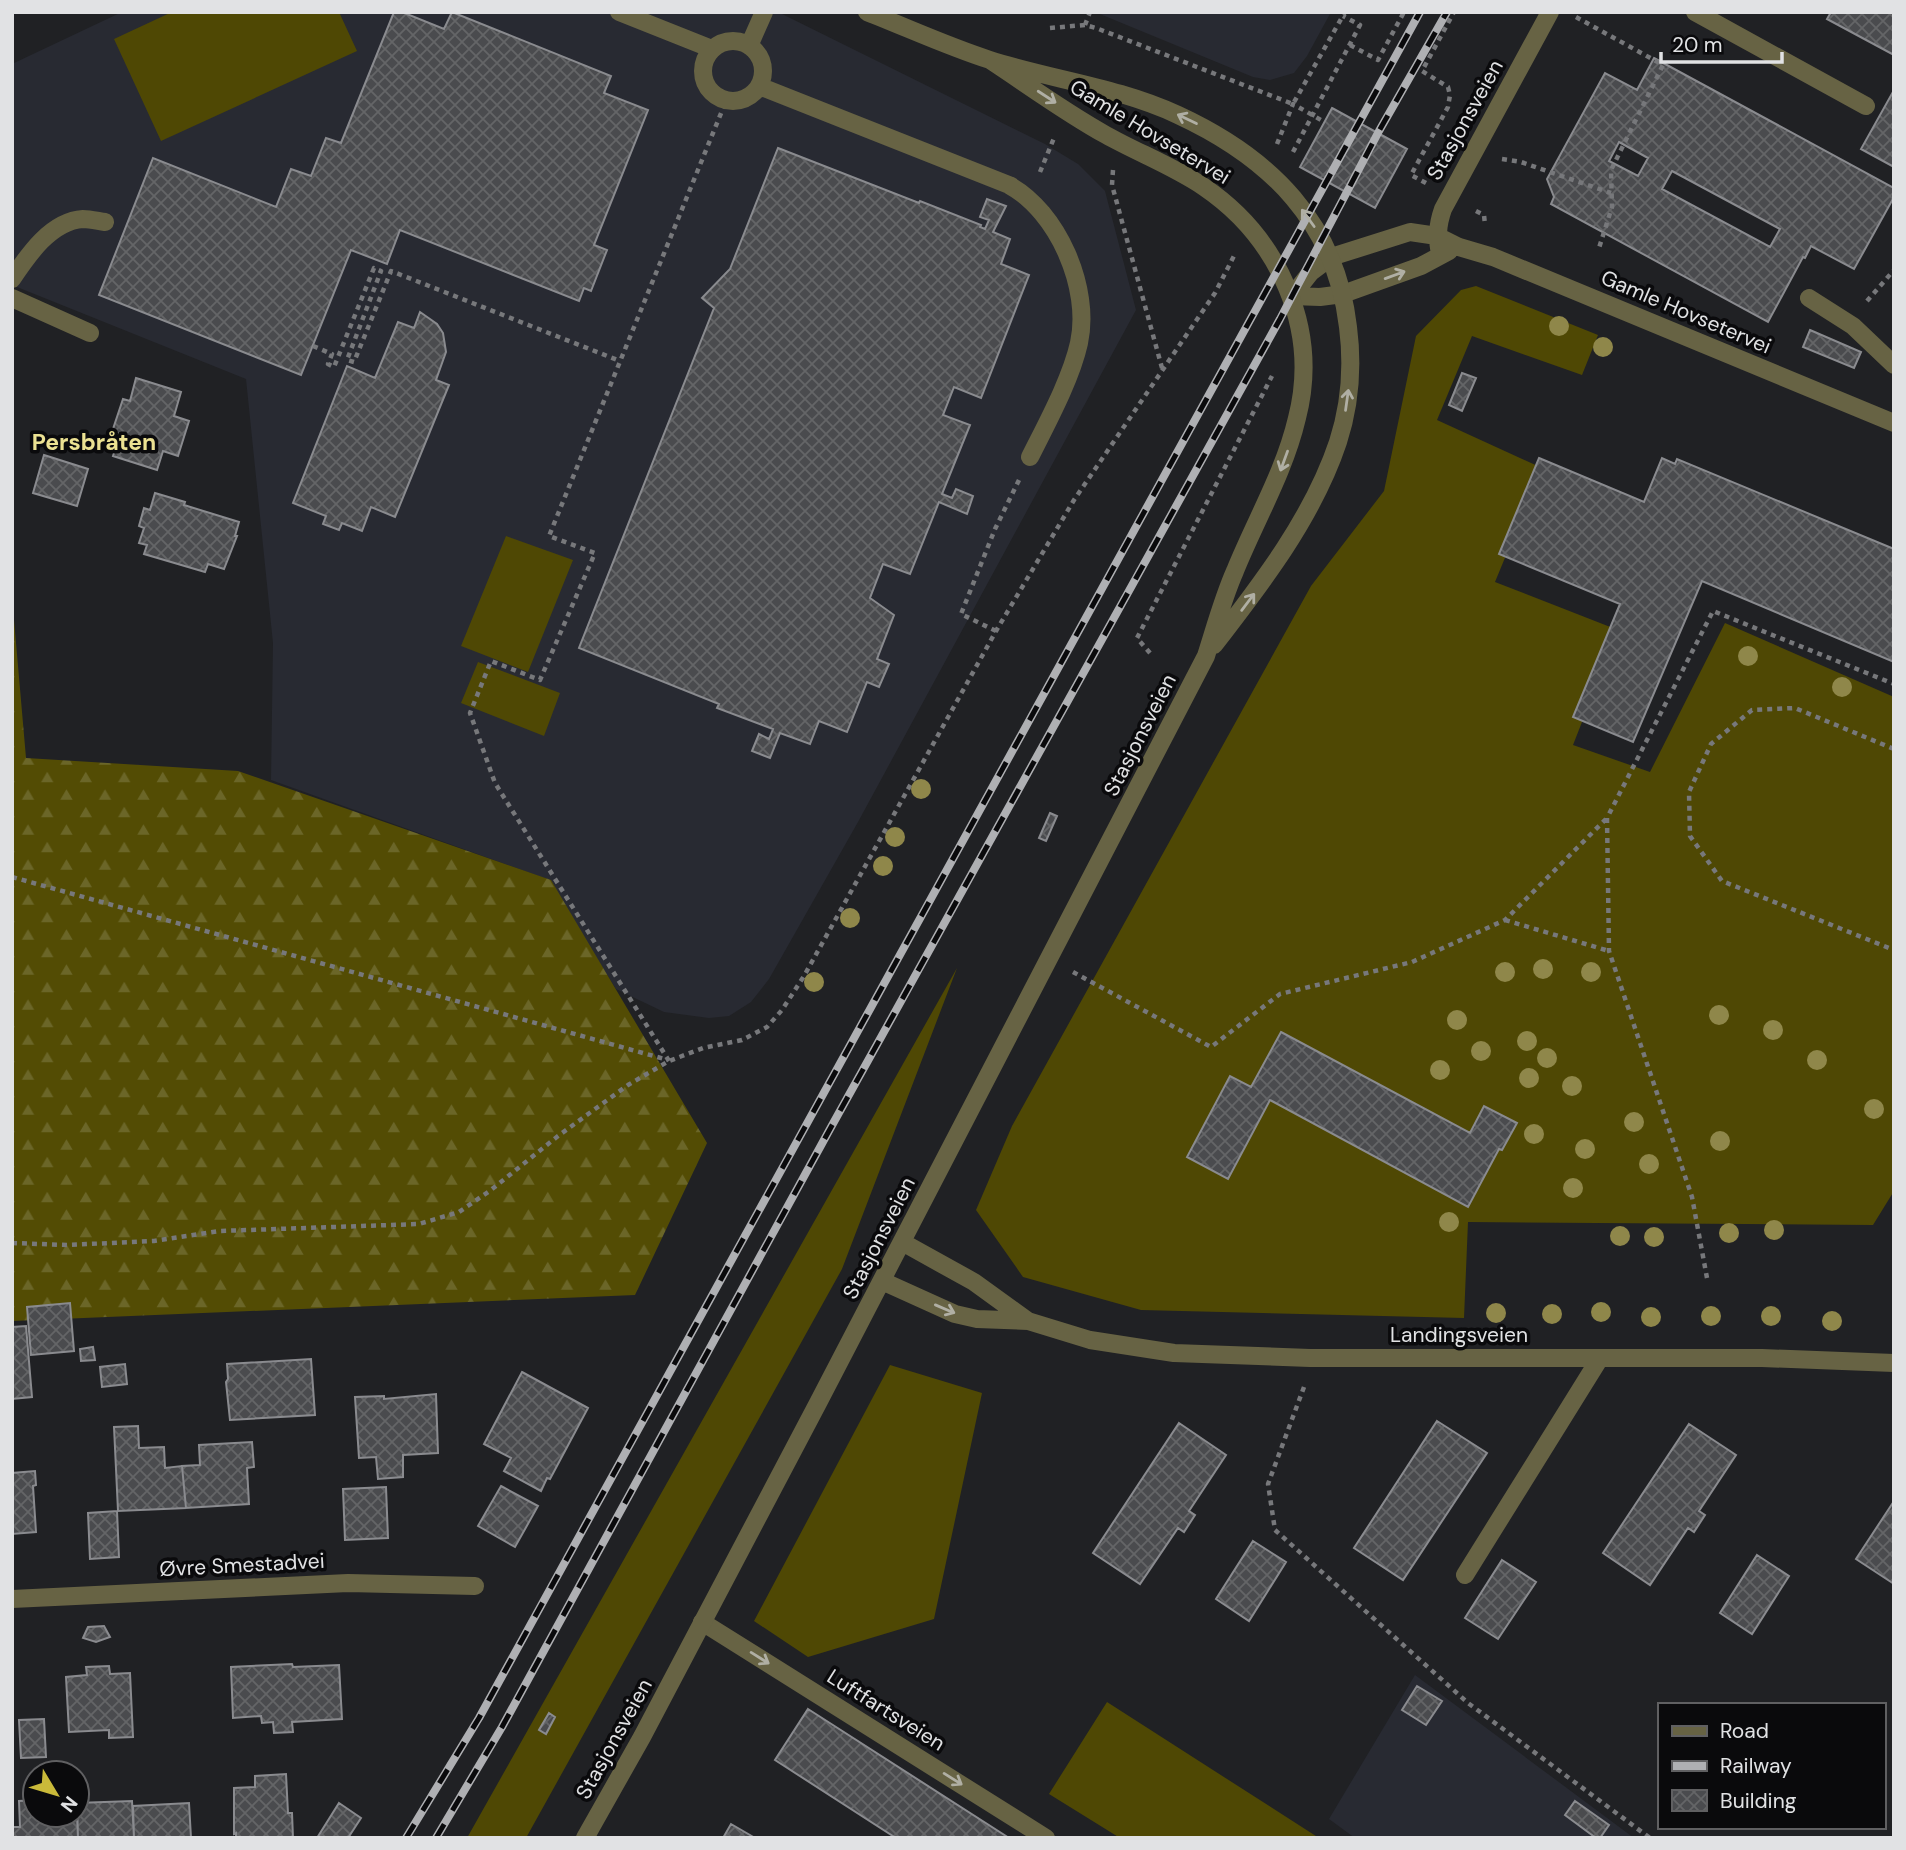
<svg xmlns="http://www.w3.org/2000/svg" width="1906" height="1850" viewBox="0 0 1906 1850" font-family="'DM Sans',sans-serif">
  <style>
    .built { fill: #282a32 }
    .grass { fill: #4f4804 }
    .forest { fill: url(#forest-firs) }
    .building { fill: url(#building-cross-hatch); stroke: #8a8b8f; stroke-width: 2; fill-rule: evenodd }
    .lines { fill: none; stroke-linecap: round; stroke-linejoin: round }
    .path { stroke: #77787b; stroke-width: 4.5; stroke-dasharray: 5 5; stroke-linecap: butt }
    .service { stroke: #676344; stroke-width: 18 }
    .minor { stroke: #676344; stroke-width: 18 }
    .tertiary { stroke: #676344; stroke-width: 18 }
    .rail-casing { stroke: #afb0b3; stroke-width: 8 }
    .rail { stroke: #0a0a0c; stroke-width: 5; stroke-dasharray: 16; stroke-linecap: butt }
    .tree { fill: #8f874a }
    .oneway { stroke: #b0afa4 }
    .labels { text-anchor: middle; dominant-baseline: central; stroke-width: 7; stroke-linejoin: round; paint-order: stroke }
    .street-label { font-size: 21px; fill: #e1e2e4; stroke: #0a0a0c }
    .neighbourhood-label { font-size: 23px; font-weight: bold; fill: #ebe192; stroke: #0a0a0c }
  </style>
  <defs>
    <pattern id="forest-firs" width="22" height="20" patternUnits="userSpaceOnUse" patternTransform="scale(1.75)"><rect width="22" height="20" fill="#534c04"/><path d="M5 1l3.5 6h-7zM16 11l3.5 6h-7z" fill="#6b6628"/></pattern>
    <pattern id="building-cross-hatch" width="8" height="8" patternUnits="userSpaceOnUse" patternTransform="scale(1.75)"><rect width="8" height="8" fill="#4a4b4e"/><path d="M0 0l8 8M0 8l8-8" fill="none" stroke="#646567"/></pattern>
  </defs>
  <rect width="100%" height="100%" fill="#202124"/>
  <path class="built" d="M122,12H778L1045,144L1078,164L1105,191L1136,310L858,822L769,979L751,1002L729,1016L709,1018L664,1012L616,989L547,879L271,780L273,643L246,379L12,285V64Z
    M1095,12H1331L1307,56L1294,73L1270,80L1253,77Z
    M1415,1675L1634,1838H1355L1329,1819Z"/>
  <path class="grass" d="M172,12H339L357,51L161,141L114,39Z
    M1476,286L1598,335L1582,375L1472,336L1437,420L1542,468L1495,582L1618,630L1573,745L1650,772L1725,623L1894,697V1191L1873,1225L1468,1222L1464,1318L1141,1310L1023,1277L976,1210L1012,1126L1311,586L1384,491L1416,336L1461,290Z
    M506,536L573,560L528,672L461,646Z
    M478,662L560,693L544,736L461,703Z
    M957,968L842,1269L526,1838H467Z
    M890,1365L982,1393L934,1619L808,1657L754,1621Z
    M1107,1702L1319,1838H1120L1049,1794Z"/>
  <path class="forest" d="M12,597L26,758L238,771L551,880L707,1143L635,1295L12,1321Z"/>
  <path class="building" d="M394,12H402L444,29L452,12L611,76L604,93L648,110L594,245L607,250L591,291L584,288L579,301L400,230L387,264L351,250L301,375L99,295L153,158L276,207L291,169L311,176L326,138L341,143Z
    M1831,12H1894V55L1827,19Z
    M1654,58L1894,188V197L1854,269L1811,246L1805,258L1803,257L1768,322L1551,204L1554,197L1547,179L1605,73L1637,90ZM1619,142L1648,158L1638,176L1609,161ZM1672,171L1780,229L1770,247L1662,189Z
    M1894,90V167L1861,149Z
    M1332,108L1407,149L1375,208L1300,167Z
    M778,148L919,203L920,201L981,225L980,227L985,229L989,220L980,217L987,199L1006,206L993,232L1010,239L1001,264L1029,275L981,398L954,387L943,415L970,425L942,494L952,498L956,489L973,496L967,514L939,502L910,574L883,564L870,598L894,615L877,659L889,664L879,687L867,682L847,732L819,721L810,744L780,733L770,758L752,751L759,734L769,739L773,729L717,708L719,704L579,648L714,308L702,298L730,269Z
    M420,312L437,324L443,333L446,352L436,380L449,385L395,517L371,507L362,531L342,523L339,530L323,524L326,516L293,503L347,366L375,378L398,322L414,328Z
    M1810,330L1861,352L1854,368L1803,347Z
    M1462,373L1476,378L1462,411L1449,405Z
    M136,378L181,392L174,416L189,421L178,456L163,451L157,470L113,456L120,434L112,432L123,399L130,401Z
    M44,455L88,469L77,506L33,493Z
    M1539,458L1644,502L1662,458L1675,464L1677,459L1894,549V662L1702,581L1633,742L1573,717L1620,604L1499,554Z
    M155,493L185,502L184,505L239,522L235,536H237L224,569L208,564L205,572L144,554L147,545L139,543L144,528L139,526L144,508L150,510Z
    M1050,813L1057,816L1046,841L1039,838Z
    M1281,1032L1470,1133L1484,1106L1517,1123L1502,1150L1499,1149L1468,1207L1270,1100L1228,1179L1187,1157L1230,1076L1251,1087Z
    M70,1303L74,1351L31,1355L27,1307Z
    M26,1326L32,1397L12,1399V1327Z
    M93,1347L95,1360L81,1361L80,1349Z
    M311,1359L315,1415L230,1420L226,1382L228,1379L227,1364Z
    M125,1364L127,1384L102,1387L100,1367Z
    M522,1372L588,1408L550,1479L547,1478L541,1491L504,1471L511,1458L484,1444Z
    M436,1394L438,1453L403,1455V1477L378,1479L376,1457L359,1458L355,1397L384,1396V1399Z
    M1437,1421L1487,1453L1403,1580L1354,1548Z
    M1179,1423L1226,1455L1189,1511L1195,1515L1184,1532L1178,1528L1140,1584L1093,1553Z
    M1689,1424L1736,1455L1699,1511L1705,1515L1694,1532L1688,1528L1650,1585L1603,1553Z
    M138,1426L139,1448L164,1447L165,1468L182,1466L186,1508L118,1511L114,1427Z
    M252,1442L254,1467L247,1468L249,1504L186,1508L182,1466L200,1465L199,1445Z
    M35,1471L36,1485L33,1486L36,1532L12,1534V1473Z
    M501,1486L538,1506L515,1547L478,1526Z
    M386,1487L388,1538L345,1540L343,1489Z
    M1894,1501V1584L1856,1559Z
    M117,1511L119,1557L90,1559L88,1513Z
    M1253,1541L1286,1562L1249,1621L1216,1599Z
    M1757,1555L1789,1576L1752,1634L1720,1613Z
    M1502,1560L1536,1582L1498,1639L1465,1618Z
    M104,1626L110,1637L96,1642L83,1638L88,1627Z
    M292,1664L293,1667L339,1665L342,1719L292,1722L293,1732L274,1733L273,1722L262,1723L261,1716L233,1718L231,1667Z
    M109,1666L110,1674L130,1673L133,1737L109,1738V1730L69,1732L66,1677L87,1675L86,1667Z
    M1417,1686L1442,1701L1426,1725L1402,1710Z
    M808,1709L1009,1838H896L775,1760Z
    M549,1713L555,1717L546,1734L539,1730Z
    M44,1719L46,1757L21,1758L19,1720Z
    M286,1774L288,1813H292L293,1838H236V1833L234,1834V1788L255,1787V1776Z
    M35,1800V1815H77L78,1838H13L12,1827H20L19,1801Z
    M132,1801L134,1838H78L77,1803Z
    M1575,1801L1609,1825L1600,1838H1596L1565,1815Z
    M189,1803L191,1838H134L133,1806Z
    M339,1803L361,1818L348,1838H317Z
    M731,1824L755,1838H723Z"/>
  <g class="lines">
    <path class="path" d="M1576,17L1663,65L1611,170L1612,207L1599,248
      M1085,25L1090,12
      M1050,28L1085,25L1096,28L1293,104L1345,12
      M1350,45L1378,60L1404,12
      M1277,144L1293,104L1321,120
      M1293,152L1360,25L1343,16
      M1502,159L1521,162L1611,193
      M1113,170L1112,185L1162,368
      M1040,172L1054,138
      M1426,183L1411,175L1448,107L1450,95L1448,87L1422,71L1454,12
      M1476,211L1484,215L1485,225
      M1867,301L1894,270
      M313,346L332,354L328,364L334,367L374,268L381,271L347,360L354,362L391,271L620,361
      M996,631L961,614L995,529L1019,480
      M1150,653L1137,638L1272,376
      M1894,749L1795,708L1752,710L1711,744L1689,792L1690,836L1722,881L1894,950
      M12,877L668,1060
      M1505,920L1609,951
      M1073,972L1211,1047L1280,994L1412,962L1505,920L1606,819
      M669,1061L495,783L470,713L491,661L540,680L595,553L549,536L726,101
      M12,1243L67,1245L154,1241L220,1231L419,1224L459,1212L491,1190L558,1136L628,1085L669,1061L703,1048L742,1040L767,1027L782,1010L804,976L996,631L1074,500L1215,293L1235,254
      M1707,1278L1692,1197L1609,951L1607,818L1713,611L1894,684
      M1304,1387L1268,1484L1275,1530L1468,1703L1650,1838"/>
    <path class="service" d="M619,12L712,49
      M1695,12L1866,106
      M703 71a30 30 0 1 1 60 0a30 30 0 1 1-60 0Z
      M749,46L764,12
      M759,86L1009,185C1058,212 1091,288 1079,343C1071,379 1047,423 1030,457
      M12,279C28,255 51,221 83,219C90,219 98,221 105,222
      M12,298L90,333
      M1809,298L1853,326L1894,365
      M1465,1575L1600,1358"/>
    <path class="minor" d="M1440,255C1437,238 1437,226 1443,209L1550,12
      M1292,296L1311,272L1331,257L1410,232L1437,236L1459,247L1493,257L1894,423
      M1292,296L1320,297L1343,294L1421,266L1449,251
      M12,1599L348,1583L475,1586
      M702,1622L1046,1838"/>
    <path class="tertiary" d="M867,12C908,28 949,47 990,60C1053,80 1118,87 1178,115C1271,158 1336,223 1348,327C1353,366 1350,405 1338,442C1313,517 1262,583 1214,645
      M902,1242L974,1282L1028,1321
      M882,1281L955,1314L977,1319L1028,1321L1090,1340L1174,1353L1310,1358H1762L1894,1363
      M585,1838L642,1737L818,1403L1206,656C1215,628 1223,598 1235,571C1256,519 1284,473 1297,418C1320,329 1279,238 1204,187C1173,166 1138,153 1106,135C1066,113 1028,85 990,60"/>
    <defs>
      <path id="rail" d="M406,1838L479,1718L1420,12
        M436,1838L502,1727L830,1129L1280,319L1379,131L1447,12"/>
    </defs>
    <use href="#rail" class="rail-casing"/>
    <use href="#rail" class="rail"/>
  </g>
  <g class="tree">
    <circle cx="1559" cy="326" r="10"/>
    <circle cx="1603" cy="347" r="10"/>
    <circle cx="1748" cy="656" r="10"/>
    <circle cx="1842" cy="687" r="10"/>
    <circle cx="921" cy="789" r="10"/>
    <circle cx="895" cy="837" r="10"/>
    <circle cx="883" cy="866" r="10"/>
    <circle cx="850" cy="918" r="10"/>
    <circle cx="1543" cy="969" r="10"/>
    <circle cx="1505" cy="972" r="10"/>
    <circle cx="1591" cy="972" r="10"/>
    <circle cx="814" cy="982" r="10"/>
    <circle cx="1719" cy="1015" r="10"/>
    <circle cx="1457" cy="1020" r="10"/>
    <circle cx="1773" cy="1030" r="10"/>
    <circle cx="1527" cy="1041" r="10"/>
    <circle cx="1481" cy="1051" r="10"/>
    <circle cx="1547" cy="1058" r="10"/>
    <circle cx="1817" cy="1060" r="10"/>
    <circle cx="1440" cy="1070" r="10"/>
    <circle cx="1529" cy="1078" r="10"/>
    <circle cx="1572" cy="1086" r="10"/>
    <circle cx="1874" cy="1109" r="10"/>
    <circle cx="1634" cy="1122" r="10"/>
    <circle cx="1534" cy="1134" r="10"/>
    <circle cx="1720" cy="1141" r="10"/>
    <circle cx="1585" cy="1149" r="10"/>
    <circle cx="1649" cy="1164" r="10"/>
    <circle cx="1573" cy="1188" r="10"/>
    <circle cx="1449" cy="1222" r="10"/>
    <circle cx="1774" cy="1230" r="10"/>
    <circle cx="1729" cy="1233" r="10"/>
    <circle cx="1620" cy="1236" r="10"/>
    <circle cx="1654" cy="1237" r="10"/>
    <circle cx="1601" cy="1312" r="10"/>
    <circle cx="1496" cy="1313" r="10"/>
    <circle cx="1552" cy="1314" r="10"/>
    <circle cx="1711" cy="1316" r="10"/>
    <circle cx="1771" cy="1316" r="10"/>
    <circle cx="1651" cy="1317" r="10"/>
    <circle cx="1832" cy="1321" r="10"/>
  </g>
  <defs><path id="oneway-shaft" d="M-6 0H5M1.5-3L5.5 0L1.5 3" fill="none" stroke-width="1.6" stroke-linecap="round" stroke-linejoin="round" transform="scale(1.75)"/></defs>
  <g class="oneway">
    <use href="#oneway-shaft" transform="translate(1047 97) rotate(33)"/>
    <use href="#oneway-shaft" transform="translate(1187 119) rotate(-154)"/>
    <use href="#oneway-shaft" transform="translate(1308 218) rotate(-126)"/>
    <use href="#oneway-shaft" transform="translate(1395 275) rotate(-20)"/>
    <use href="#oneway-shaft" transform="translate(1347 400) rotate(-82)"/>
    <use href="#oneway-shaft" transform="translate(1284 461) rotate(110)"/>
    <use href="#oneway-shaft" transform="translate(1248 602) rotate(-53)"/>
    <use href="#oneway-shaft" transform="translate(945 1309) rotate(23)"/>
    <use href="#oneway-shaft" transform="translate(760 1658) rotate(32)"/>
    <use href="#oneway-shaft" transform="translate(953 1779) rotate(32)"/>
  </g>
  <g class="labels">
    <g class="street-label">
      <text transform="translate(1465 120) rotate(-61)">Stasjonsveien</text>
      <text transform="translate(1150 132) rotate(31)">Gamle Hovsetervei</text>
      <text transform="translate(1686 312) rotate(23)">Gamle Hovsetervei</text>
      <text transform="translate(1140 735) rotate(-63)">Stasjonsveien</text>
      <text transform="translate(879 1238) rotate(-63)">Stasjonsveien</text>
      <text x="1459" y="1335">Landingsveien</text>
      <text transform="translate(242 1565) rotate(-3)">Øvre Smestadvei</text>
      <text transform="translate(886 1710) rotate(32)">Luftfartsveien</text>
      <text transform="translate(614 1739) rotate(-61)">Stasjonsveien</text>
    </g>
    <g class="neighbourhood-label">
      <text x="94" y="442">Persbråten</text>
    </g>
  </g>
  <rect width="1906" height="1850" fill="none" stroke="#e1e2e4" stroke-width="28"/>
  <rect x="1658" y="1703" width="228" height="126" fill="#0a0a0c" stroke="#606062" stroke-width="2"/>
  <rect x="1672" y="1726" width="35" height="10" fill="#676344" stroke="#606062" stroke-width="2"/>
  <text x="1720" y="1738" font-size="21" fill="#e1e2e4">Road</text>
  <rect x="1672" y="1761" width="35" height="10" fill="#afb0b3" stroke="#606062" stroke-width="2"/>
  <text x="1720" y="1773" font-size="21" fill="#e1e2e4">Railway</text>
  <rect x="1672" y="1790" width="35" height="21" fill="url(#building-cross-hatch)" stroke="#606062" stroke-width="2"/>
  <text x="1720" y="1808" font-size="21" fill="#e1e2e4">Building</text>
  <g transform="translate(56 1794) rotate(128)"><circle r="33" fill="#0a0a0c" stroke="#606062" stroke-width="2"/>
  <path d="M0-5L12 26L0 18L-12 26Z" fill="#caba3a"/>
  <text y="-10" font-size="19" font-weight="bold" text-anchor="middle" fill="#e1e2e4">N</text>
  </g>
  <path d="M1661 52v10h121v-10" fill="none" stroke="#e1e2e4" stroke-width="3.5"/>
  <text x="1672" y="52" font-size="21" fill="#e1e2e4" stroke="#0a0a0c" stroke-width="5" paint-order="stroke">20 m</text>
</svg>
